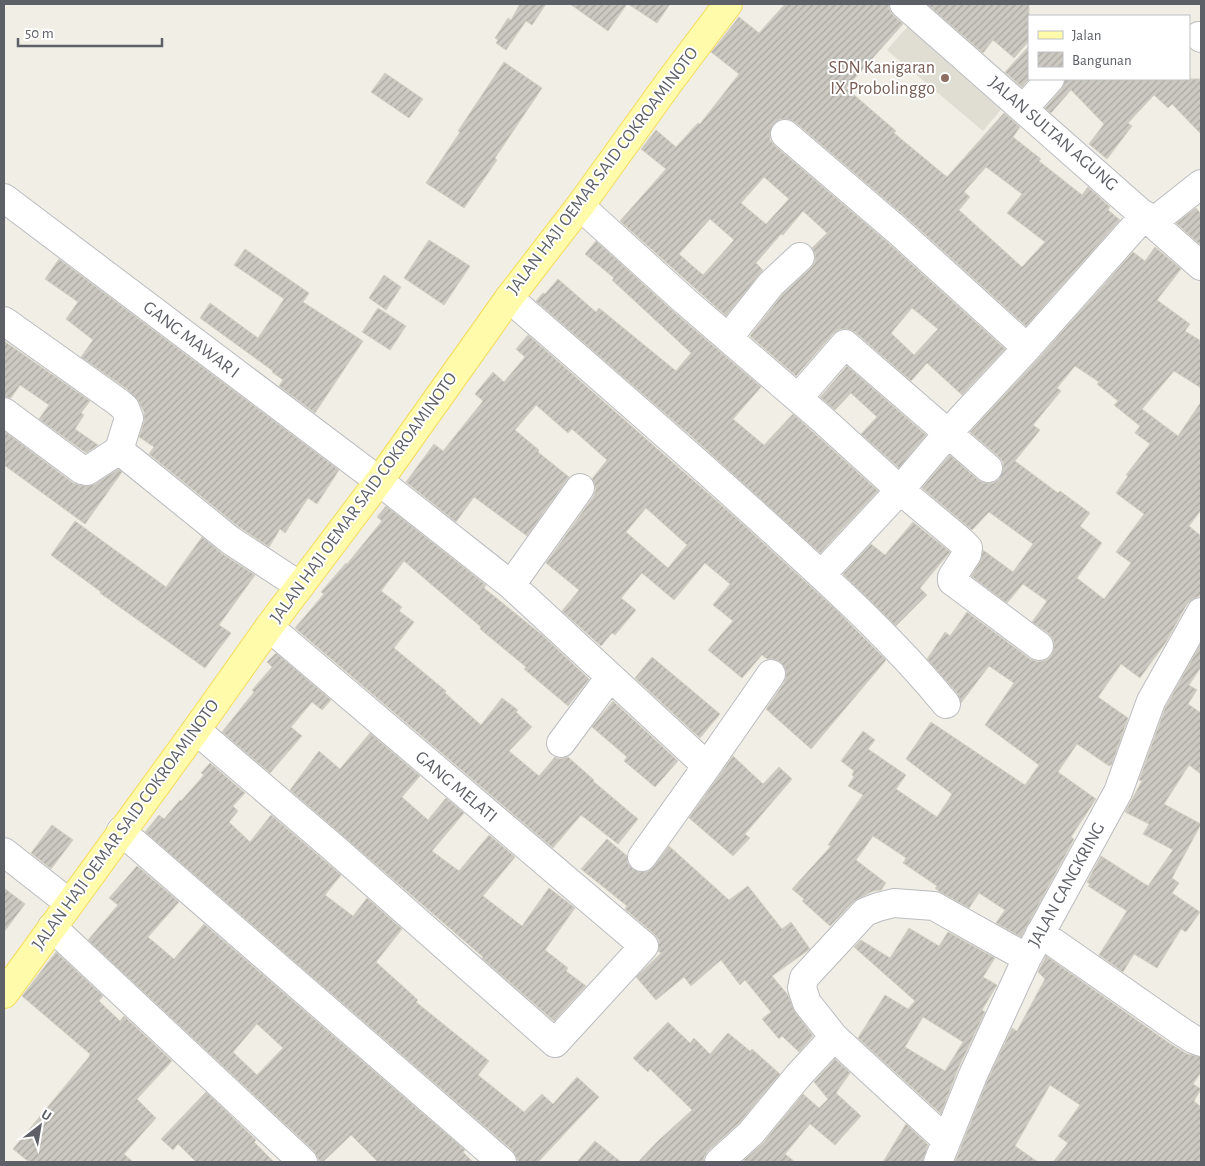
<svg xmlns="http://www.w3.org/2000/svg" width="1205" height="1166" viewBox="0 0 1205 1166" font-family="'Alegreya Sans',sans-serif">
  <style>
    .education { fill: #e0ded3 }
    .building { fill: url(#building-hatch); stroke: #d5d1c3; fill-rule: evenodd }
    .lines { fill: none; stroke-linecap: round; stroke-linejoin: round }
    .minor-casing { stroke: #babcc1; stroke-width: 30 }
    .major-casing { stroke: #f5db58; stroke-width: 30 }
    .minor { stroke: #fff; stroke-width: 28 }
    .major { stroke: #fffbab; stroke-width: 28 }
    .education-dot { fill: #8d6e63; stroke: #fff; stroke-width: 2 }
    .labels { text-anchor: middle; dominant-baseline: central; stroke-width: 4; stroke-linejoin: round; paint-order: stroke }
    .education-label { font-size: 18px; fill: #785e54; stroke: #fff; text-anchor: end }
    .street-label { font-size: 18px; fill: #5d6066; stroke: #fff }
  </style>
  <defs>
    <pattern id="building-hatch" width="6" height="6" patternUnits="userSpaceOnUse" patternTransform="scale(1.25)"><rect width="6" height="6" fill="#cbc9c1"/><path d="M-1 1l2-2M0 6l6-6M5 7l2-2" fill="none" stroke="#a8a7a1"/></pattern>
  </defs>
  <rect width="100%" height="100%" fill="#f0eee5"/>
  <path class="education" d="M908,26L1003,107L983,131L887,50Z"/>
  <path class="building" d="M520,4H546L532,25L526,21L506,50L496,43L498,40L495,38L508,18L511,20Z
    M570,4H627L608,31Z
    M628,4H670L657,23Z
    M785,4H889V9L893,15L903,24L846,88L896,131L894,133L947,177L1004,113L1020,127L1013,137L1041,159L1039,161L1082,195L1088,187L1110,207L1108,210L1120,220L1026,326L907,218L795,122L787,119H780L774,124L770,132V140L775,146L887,242L1005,349L962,395L927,363L911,381L855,332L848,329H840L833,334L796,376L750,336L782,295L811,268L815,262V254L812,248L827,233L803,211L783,235L781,234L756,263L763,270L726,316L620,221L666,169L641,149L656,130L676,147L698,123L700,124L739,74L711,52L717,45L739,17L759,33ZM986,167L1022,194L1007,213L1045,242L1022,267L959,210L970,197L964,192ZM764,177L789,199L766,224L741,203ZM710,219L734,240L703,275L679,254ZM912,308L938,329L914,355L891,333Z
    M927,4H1029V41L1014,58L993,40L983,53Z
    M1029,46V79L1022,87L1005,72Z
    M504,62L542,88L495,158L497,160L464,208L426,183L460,132L458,131Z
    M385,73L423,99L409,118L371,92Z
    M1065,79H1201V134L1172,104L1168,108L1154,95L1128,123L1132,126L1107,159L1089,144L1104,124L1071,90L1051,113L1045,108L1062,89Z
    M1196,208L1201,214V241L1199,244L1176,223Z
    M429,240L470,266L444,305L404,278Z
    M596,241L675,313L761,387L733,419L764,445L793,414L878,491L820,553L690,435L536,301L543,293L545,294L558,279L596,312L599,308L676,371L691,353L612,280L614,278L585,254Z
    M1155,247L1181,269L1157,300L1190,324L1185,331L1201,341V388L1174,371L1142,409L1178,436L1201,402V510L1189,526L1201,536V595L1193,599L1187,604L1166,642L1140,678L1121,664L1098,697L1128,718L1112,764L1109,766L1077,744L1058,772L1096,799L1071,837L1074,839L1021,937L996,923L1005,910L979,893L969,908L940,892L935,888L937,886L903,863L906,858L873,836L856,860L886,883L881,890L873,891L854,901L830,926L802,901L804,899L792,889L831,846L828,845L863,795L848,786L854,777L852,775L854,771L841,761L863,731L875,740L868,749L906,775L896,789L937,817L952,794L906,759L931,722L1025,785L1039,765L985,725L1014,683L989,666L961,703L958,694L927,659L945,632L950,636L967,612L1030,659L1038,662L1046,660L1051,656L1054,648L1053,639L1048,633L1032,622L1047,601L1023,584L1007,603L971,576L980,562L983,550L1013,572L1033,544L989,512L972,530L922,488L950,455L978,480L985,483H993L999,479L1003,470V462L998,456L970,432L1038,359L1133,252L1145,261ZM1075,366L1099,382L1097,384L1118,401L1114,405L1140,426L1135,433L1150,444L1126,475L1128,476L1116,493L1144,514L1116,552L1131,563L1104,599L1077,578L1102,543L1080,526L1090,513L1060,491L1058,493L1015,461L1040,430L1033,425L1061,391L1057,388Z
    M245,249L309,293L303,302L363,341L315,413L279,386L283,380L272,372L273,371L200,318L210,303L258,338L284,299L234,265Z
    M59,259L339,470L317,504L308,498L285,533L280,529L269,547L239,527L149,454L154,447L139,437L144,422V412L139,402L127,389L81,357L93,340L66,319L78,302L45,279Z
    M384,275L401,287L386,310L369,298Z
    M378,308L406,326L390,350L362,332Z
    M528,335L737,519L835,609L886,660L811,749L766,709L784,683L786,676L785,668L780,662L773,659H767L762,655L742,678L708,650L733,621L713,605L730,584L705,563L674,600L642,573L621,598L636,610L615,635L612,633L601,646L562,611L579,590L546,563L593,497L596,489L592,479L607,460L572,429L568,433L536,405L515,430L539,450L538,452L569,477L527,536L474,497L456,522L406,482L434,444L443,451L483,401L475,394L493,372L504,382L525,357L516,349ZM646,508L687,545L668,568L626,532Z
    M4,341L90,401L81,413L84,415L75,429L98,445L86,453L39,419L49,405L20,385L11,398L4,397Z
    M847,366L926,435L899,468L861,434L877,417L851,393L835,410L820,397Z
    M4,431L73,483L79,485L85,486L95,484L118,469L122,472L85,524L4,465Z
    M386,506L486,585L484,588L542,635L589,679L568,706L524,669L526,667L480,629L481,627L404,561L381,591L402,607L399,611L414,622L394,648L446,691L445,693L481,725L502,698L518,710L516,712L532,727L509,751L539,776L555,757L560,759L568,757L594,780L593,781L638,819L618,844L581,815L553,848L295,628L324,594L321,592L346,563L347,564L382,521L377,517Z
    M75,521L166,587L202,537L221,553L255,575L219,625L231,633L205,668L100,593L101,592L51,555Z
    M913,522L950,552L920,588L927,595L896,626L843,574L871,544L885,555Z
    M1201,643V667L1189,685L1197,690L1188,704L1201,713V774L1189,765L1164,804L1201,824L1172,878L1179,883L1172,893L1200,912L1186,932L1181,929L1157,968L1134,954L1123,972L1099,955L1127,911L1088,886L1090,884L1087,882L1101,856L1148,886L1173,850L1143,834L1149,824L1125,812L1142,781L1139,780L1165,708Z
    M276,653L331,700L322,710L312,702L291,727L302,736L270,773L222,732L254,692L252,690L272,667L267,662Z
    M652,657L720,714L700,738L635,678Z
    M613,701L678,761L655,787L624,761L627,757L592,727Z
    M370,733L420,776L402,797L428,820L446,798L464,813L432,851L459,871L489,835L515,857L483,896L522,926L549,888L575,908L545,950L568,968L566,971L586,986L554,1021L482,958L483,957L290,790L319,751L340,769Z
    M733,756L763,784L779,767L792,779L745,834L750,838L733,856L689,818Z
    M210,763L245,793L233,806L238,811L229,822L250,842L271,815L341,875L325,895L353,916L367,898L402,929L376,962L418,1000L416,1002L489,1061L478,1075L524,1112L542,1094L553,1104L577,1077L599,1097L538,1162H519L512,1150L145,832L159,815L164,819L180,800L181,801L204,775L201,773Z
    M52,825L73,840L51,869L31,853Z
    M607,839L627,856L628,864L633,869L640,872L648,871L654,866L669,846L729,900L748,886L782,929L791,922L810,949L772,976L788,995L795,1012L813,1036L799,1052L782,1036L779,1039L762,1019L771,1012L745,980L740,985L721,960L691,986L684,977L656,1000L636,977L661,953L658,951L659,940L654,934L625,909L627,906L581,869Z
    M137,866L179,902L148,937L174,959L204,924L465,1150L463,1152L473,1162H378L351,1135L323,1162H320L314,1151L88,940L118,905L109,898ZM257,1024L283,1048L257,1075L233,1052Z
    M4,888L25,904L4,932Z
    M909,928L939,946L948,932L995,958L983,977L997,985L982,1010L985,1012L958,1069L941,1114L858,1038L885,995L908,1009L915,1001L854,947L861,940L890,958ZM923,1017L963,1042L945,1071L905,1047Z
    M56,952L103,996L99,1001L120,1021L124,1016L172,1061L137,1099L156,1118L124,1154L133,1162H29L13,1149L89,1057L90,1054L22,996Z
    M1046,956L1169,1043L1187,1054L1201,1057V1072L1193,1084L1201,1089L1194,1101L1201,1107V1162H1053L1068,1143L1058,1136L1080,1105L1050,1085L1015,1146L1038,1162H955L987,1081L1012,1028L1017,1031L1045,979L1038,972Z
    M668,1022L690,1043L694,1038L710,1054L728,1033L750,1051L752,1049L780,1074L740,1122L708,1151L704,1157V1162H638L658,1141L692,1110L650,1069L648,1072L633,1058Z
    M835,1059L850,1073L836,1093L861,1116L835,1145L810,1124L785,1154L795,1162H747L744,1160L763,1143L803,1094L819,1108L828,1099L814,1082Z
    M206,1092L256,1140L254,1142L274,1162H196L178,1144L173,1150L161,1139Z
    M906,1124L928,1145L923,1162H883Z
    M595,1141L621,1162H577Z"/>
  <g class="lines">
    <defs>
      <path id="minor" d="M904,4L1201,266
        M1199,36L1201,38
        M1024,108L1050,79
        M785,134L897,230L1027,348
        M4,198L379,481L511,585L707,766L771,674
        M580,206L685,301L822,419L900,490L961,541L968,548L967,554L952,577V581L1039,646
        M1153,222L1201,184
        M509,298C600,377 692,456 781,538C839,591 896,643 946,704
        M4,321L118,402L125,408L129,418L119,450L87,471L82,470L4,412
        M728,338L771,284L800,257
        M798,398L845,344L988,468
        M119,450L230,540L300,586
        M821,575L900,490L948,433L1027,348L1145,215
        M511,585L580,488
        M196,730L335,849L555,1043L644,946L269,627
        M561,743L610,677
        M121,831L502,1162
        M4,852L69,903
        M642,857L707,766
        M52,927L303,1162
        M1040,933L1179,1030L1193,1039L1201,1042
        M946,1140L834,1037L807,1003L802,988L804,978L865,912L878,907L894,903L934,906L1027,958
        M719,1162L751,1133L798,1076L834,1037
        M938,1162L973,1075L1027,958L1118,792L1151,701L1201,612"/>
      <path id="major" d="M4,994L196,730L269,627L379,481L509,298L580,206L670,81L728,4"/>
    </defs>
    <use href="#minor" class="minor-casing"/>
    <use href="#major" class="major-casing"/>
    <use href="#minor" class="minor"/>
    <use href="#major" class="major"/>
  </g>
  <circle class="education-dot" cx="945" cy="78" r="5"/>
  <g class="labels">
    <g class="education-label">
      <text x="935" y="68">SDN Kanigaran<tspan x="935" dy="21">IX Probolinggo</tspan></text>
    </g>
    <g class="street-label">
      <text transform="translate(1053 134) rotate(41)">JALAN SULTAN AGUNG</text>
      <text transform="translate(603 171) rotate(-53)">JALAN HAJI OEMAR SAID COKROAMINOTO</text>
      <text transform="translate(191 340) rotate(37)">GANG MAWAR I</text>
      <text transform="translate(364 498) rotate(-54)">JALAN HAJI OEMAR SAID COKROAMINOTO</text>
      <text transform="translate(456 787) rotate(40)">GANG MELATI</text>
      <text transform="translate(126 825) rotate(-54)">JALAN HAJI OEMAR SAID COKROAMINOTO</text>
      <text transform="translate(1067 885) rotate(-61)">JALAN CANGKRING</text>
    </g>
  </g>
  <rect width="1205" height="1166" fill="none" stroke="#5d6066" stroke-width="10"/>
  <rect x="1028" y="15" width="162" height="65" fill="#ffffff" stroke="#bebfc2"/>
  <rect x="1038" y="31" width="25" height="8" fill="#fffbab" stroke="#bebfc2"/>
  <text x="1072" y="40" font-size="15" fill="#5d6066">Jalan</text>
  <rect x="1038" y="52" width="25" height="15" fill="url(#building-hatch)" stroke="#bebfc2"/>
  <text x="1072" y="65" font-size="15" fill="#5d6066">Bangunan</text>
  <g transform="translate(40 1126) rotate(31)" stroke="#ffffff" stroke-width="4" paint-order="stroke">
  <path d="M0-4L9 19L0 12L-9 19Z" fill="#5d6066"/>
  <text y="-8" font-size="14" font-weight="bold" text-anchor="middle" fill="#5d6066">U</text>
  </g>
  <path d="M18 38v8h144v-8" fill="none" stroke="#5d6066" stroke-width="2.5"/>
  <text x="25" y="38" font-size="15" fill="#5d6066" stroke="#ffffff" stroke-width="4" paint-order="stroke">50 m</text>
</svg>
